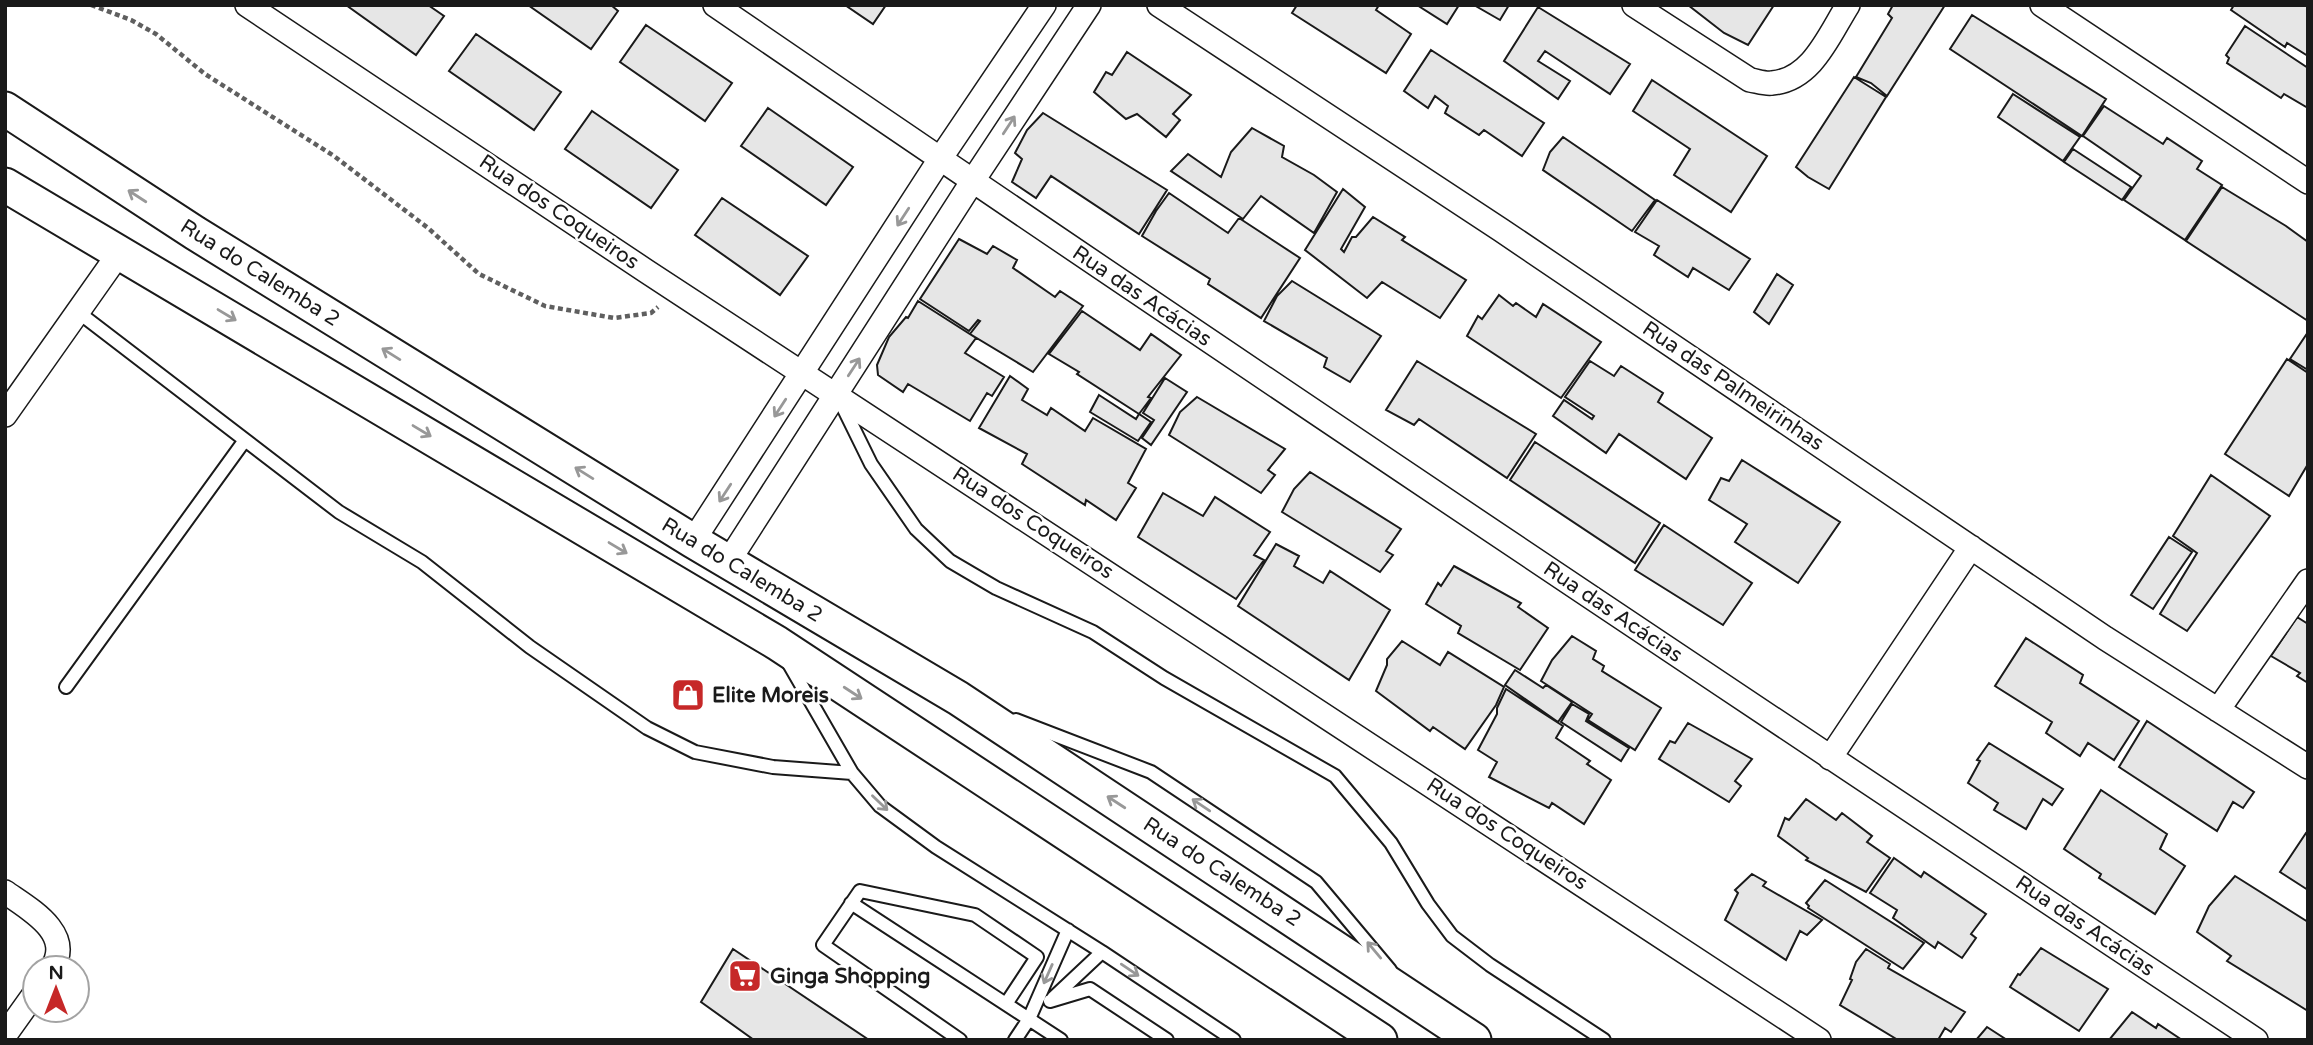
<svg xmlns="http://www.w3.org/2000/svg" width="2313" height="1045" viewBox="0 0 2313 1045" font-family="'Varela Round',sans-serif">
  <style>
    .building { fill: #e6e6e6; stroke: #1a1a1a; stroke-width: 2 }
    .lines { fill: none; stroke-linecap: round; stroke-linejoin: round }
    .service-casing { stroke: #1a1a1a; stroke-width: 16 }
    .minor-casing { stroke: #1a1a1a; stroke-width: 26 }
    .secondary-casing { stroke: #1a1a1a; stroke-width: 37 }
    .path { stroke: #5f5f5f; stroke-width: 4.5; stroke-dasharray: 5 3.5; stroke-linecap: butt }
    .service { stroke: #fff; stroke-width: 12 }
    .minor { stroke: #fff; stroke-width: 23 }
    .secondary { stroke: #fff; stroke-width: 33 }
    .oneway { stroke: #989898 }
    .labels { text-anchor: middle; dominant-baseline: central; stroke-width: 5; stroke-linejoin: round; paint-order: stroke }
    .street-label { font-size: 21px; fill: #1a1a1a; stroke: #fff }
    .poi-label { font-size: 21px; font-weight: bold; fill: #1a1a1a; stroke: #fff; text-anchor: start }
  </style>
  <rect width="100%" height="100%" fill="#fff"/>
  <path class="building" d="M346,5H428L444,16L416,55Z
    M528,5H611L618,11L591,49Z
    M845,5H886L873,24Z
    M1297,5H1379L1376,10L1411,34L1386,73L1292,13Z
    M1417,5H1459L1447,24Z
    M1474,5H1509L1500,20Z
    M1688,5H1774L1748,45L1724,33Z
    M1893,5H1945L1887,96L1871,83L1856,77L1892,18L1888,14Z
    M2234,5H2308V56L2287,43L2285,47L2231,10Z
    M1538,7L1630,64L1610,94L1545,51L1538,61L1570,81L1558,99L1504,61Z
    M1972,15L2106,99L2082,136L1950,49Z
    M646,25L732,83L705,121L620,62Z
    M2245,26L2308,68V108L2284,94L2281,98L2227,63L2229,58L2226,55Z
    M476,34L561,92L534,130L449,71Z
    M1431,50L1544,123L1522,156L1484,130L1479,135L1445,113L1448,106L1435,96L1428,108L1404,91Z
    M1127,52L1191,95L1173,114L1180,120L1166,137L1137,114L1126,119L1094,92L1106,72L1112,75Z
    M1854,77L1886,97L1829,189L1808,177L1796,167Z
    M1652,80L1767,156L1731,212L1674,175L1690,149L1633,111Z
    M2013,94L2080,137L2063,161L1998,117Z
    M2104,106L2163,144L2167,138L2202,161L2197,169L2222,185L2185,240L2124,200L2141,176L2083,136Z
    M768,108L853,167L826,205L741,146Z
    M592,111L678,170L651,208L565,149Z
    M1043,113L1167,190L1139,234L1051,176L1036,198L1012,182L1022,159L1015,153L1027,130Z
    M1252,128L1284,146L1282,157L1314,175L1337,192L1314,233L1261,196L1243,219L1171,171L1188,154L1221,177L1231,152Z
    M1563,137L1655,200L1632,231L1543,170L1550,152Z
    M2073,149L2131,187L2122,200L2064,162Z
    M2222,187L2286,226L2308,242V321L2186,241Z
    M1343,189L1365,207L1341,249L1344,252L1352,237H1356L1373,217L1405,237L1402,240L1466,280L1440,318L1382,282L1367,298L1305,250Z
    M1169,193L1228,233L1239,218L1300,258L1261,318L1208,284L1210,279L1142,236L1156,211Z
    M722,198L808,256L780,295L695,235Z
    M1657,200L1750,259L1729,290L1693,268L1688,277L1654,255L1659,246L1635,232Z
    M959,239L987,254L993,246L1017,260L1013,268L1055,297L1060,291L1083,306L1033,372L970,334L980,321L978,320L969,331L920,299Z
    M1777,274L1793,285L1769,324L1754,312Z
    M1292,281L1381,336L1350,382L1324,367L1327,358L1264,321L1277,296Z
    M1499,295L1513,306L1516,303L1536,317L1543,304L1601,342L1561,398L1467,336L1478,316L1482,319Z
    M918,301L976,338L965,353L1004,377L992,396L987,393L970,421L908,384L903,392L878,375L877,365L889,337L906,317L908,318Z
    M1082,311L1140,350L1151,334L1181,355L1148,397L1151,398L1139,414L1077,374L1079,372L1049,354Z
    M2308,332V370L2290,359Z
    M2287,359L2308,373V464L2289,496L2225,454Z
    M1417,361L1536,434L1507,478L1419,419L1414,425L1386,410Z
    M1590,361L1614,376L1621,366L1663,393L1658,402L1712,438L1686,479L1619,434L1606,453L1553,416L1564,400L1592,419L1594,416L1565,397Z
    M1010,376L1028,389L1022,400L1047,415L1051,408L1085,431L1093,418L1146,449L1128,483L1136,488L1116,520L1086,500L1085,505L1022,464L1027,454L979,428Z
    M1165,378L1187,392L1151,445L1142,438L1154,420L1143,413Z
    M1099,395L1136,419L1139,414L1151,422L1138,441L1090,412Z
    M1197,397L1285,449L1268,470L1275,475L1261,493L1169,435L1180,412Z
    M1535,442L1660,523L1635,563L1510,480Z
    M1742,460L1840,522L1798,583L1735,542L1747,524L1709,500L1721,478L1729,481Z
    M1310,472L1401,529L1386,551L1393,555L1380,572L1282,512L1294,489Z
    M2211,475L2270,516L2187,631L2160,614L2197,553L2173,536Z
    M1163,493L1203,516L1215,497L1270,532L1254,555L1264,560L1236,599L1138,537Z
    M1664,525L1752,583L1723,625L1635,570Z
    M2169,537L2192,552L2153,609L2131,595Z
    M1276,544L1299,556L1294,566L1323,583L1330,571L1390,610L1349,680L1238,606Z
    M1454,566L1521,603L1518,607L1548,628L1520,670L1458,633L1461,626L1426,604L1438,583L1441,586Z
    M2297,617L2308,624V683L2297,676L2300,673L2271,656Z
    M1572,636L1596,651L1593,659L1604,666L1602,671L1661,708L1635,750L1588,720L1592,714L1541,681L1552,660Z
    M2026,638L2083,675L2080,683L2139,721L2114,760L2088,743L2080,756L2046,733L2052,722L1995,686Z
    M1402,641L1440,665L1448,652L1504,687L1496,705L1465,749L1433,727L1430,731L1376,691L1387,665V659Z
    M1515,670L1543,688L1546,685L1572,702L1558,722L1505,685Z
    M1506,689L1563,726L1556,738L1590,761L1587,764L1611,780L1584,824L1552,803L1549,808L1489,777L1497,762L1478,750L1497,714V708Z
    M1572,704L1589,714L1586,721L1629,748L1621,761L1561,722Z
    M2147,721L2254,792L2243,808L2233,802L2217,831L2119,767Z
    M1688,723L1752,759L1735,781L1741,786L1729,802L1659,759L1670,741L1675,743Z
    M1989,743L2063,789L2052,805L2043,799L2026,829L1994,810L1998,803L1968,783L1980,761L1977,760Z
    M2101,790L2167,834L2160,849L2185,866L2155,914L2099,878L2101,874L2064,849Z
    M1806,799L1836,820L1842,813L1872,836L1867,842L1890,858L1866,892L1806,860L1808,858L1778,836L1785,818L1789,820Z
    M2306,833L2308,834V890L2280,872Z
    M1894,858L1921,877L1924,872L1986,914L1971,934L1976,938L1962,958L1938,942L1935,948L1893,918L1897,910L1870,893Z
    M1752,874L1766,882L1763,886L1822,920L1807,935L1800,931L1786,960L1725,920L1738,893L1735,890Z
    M2235,876L2308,922V1011L2227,961L2231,956L2197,932L2209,906Z
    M1825,880L1924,943L1903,969L1808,908L1809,906L1806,903Z
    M2041,948L2108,989L2079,1031L2010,987L2018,974L2020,975Z
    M733,949L869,1040H754L701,1002Z
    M1866,949L1890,964L1888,968L1965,1012L1951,1032L1945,1028L1938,1040H1898L1840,1005L1852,980L1850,979L1856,962Z
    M2132,1012L2156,1028L2158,1024L2182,1040H2109Z
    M1987,1027L2007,1040H1976Z"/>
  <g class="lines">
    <defs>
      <path id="service" d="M78,312L339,512L422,562L530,647L647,728L695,752L773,767L852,773
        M841,403L871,464L916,529L950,561L996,588L1093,632L1164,678L1335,776L1391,843L1428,904L1452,936L1490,965L1604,1040
        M788,662L852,773L880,806L936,847L1102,952L1234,1040
        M66,687L245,440
        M1016,720L1151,772L1316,882L1390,970
        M851,903L1061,1040
        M1053,998L1102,952
        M1050,1001L1090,989L1167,1040
        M960,1040L823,945L860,891L975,915L1037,957L1006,1004
        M1015,1040L1029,1019L1068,930"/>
      <path id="minor" d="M247,5L646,271L1819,1040
        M715,5C1226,355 1740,698 2256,1040
        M1159,5L1501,230L2105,638L2308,767
        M1634,5L1750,80C1757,81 1765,84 1772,83C1812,80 1829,35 1848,5
        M2042,5L2308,182
        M5,415L120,252
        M693,541L940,159L1044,5
        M728,562L972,182L1089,5
        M2218,710L2308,581
        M1830,758L1971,547
        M5,892C29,909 74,933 52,968
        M5,1035L35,993"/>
      <path id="secondary" d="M5,109L195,233L693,541L958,698L1474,1040
        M5,185L777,643L1380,1040"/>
    </defs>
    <use href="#service" class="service-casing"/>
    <use href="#minor" class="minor-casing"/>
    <use href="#secondary" class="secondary-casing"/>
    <path class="path" d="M91,5L131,20L156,34L205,74L334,156L428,228L479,274L545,306L614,318L651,313L658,307"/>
    <use href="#service" class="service"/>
    <use href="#minor" class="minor"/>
    <use href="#secondary" class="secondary"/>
  </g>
  <defs><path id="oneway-shaft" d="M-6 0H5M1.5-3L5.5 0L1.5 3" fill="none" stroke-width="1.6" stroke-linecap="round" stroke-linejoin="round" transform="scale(1.75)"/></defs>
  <g class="oneway">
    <use href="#oneway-shaft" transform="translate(1009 125) rotate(-57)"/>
    <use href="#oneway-shaft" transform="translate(137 196) rotate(-147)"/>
    <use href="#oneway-shaft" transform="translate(903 217) rotate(123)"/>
    <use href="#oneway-shaft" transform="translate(227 315) rotate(31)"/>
    <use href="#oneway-shaft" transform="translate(391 354) rotate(-148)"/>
    <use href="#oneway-shaft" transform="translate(854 367) rotate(-57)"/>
    <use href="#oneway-shaft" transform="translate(780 408) rotate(123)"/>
    <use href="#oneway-shaft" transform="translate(422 431) rotate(31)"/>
    <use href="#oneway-shaft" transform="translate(584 473) rotate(-148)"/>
    <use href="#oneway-shaft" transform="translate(725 493) rotate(123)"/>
    <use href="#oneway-shaft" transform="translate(618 548) rotate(31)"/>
    <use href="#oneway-shaft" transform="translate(853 693) rotate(33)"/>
    <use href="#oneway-shaft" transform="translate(1116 802) rotate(-147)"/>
    <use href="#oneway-shaft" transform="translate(880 803) rotate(44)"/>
    <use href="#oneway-shaft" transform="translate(1201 805) rotate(-146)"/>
    <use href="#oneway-shaft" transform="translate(1374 950) rotate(-130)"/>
    <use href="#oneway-shaft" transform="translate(1130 970) rotate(34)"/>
    <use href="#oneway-shaft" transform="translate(1048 974) rotate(114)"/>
  </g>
  <defs>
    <symbol id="shop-square" viewBox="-11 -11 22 22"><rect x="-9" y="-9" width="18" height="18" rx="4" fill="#c62828" stroke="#fff"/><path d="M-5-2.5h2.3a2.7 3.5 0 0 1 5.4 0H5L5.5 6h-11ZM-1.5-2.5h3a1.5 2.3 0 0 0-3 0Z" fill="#fff"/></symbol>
    <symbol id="supermarket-square" viewBox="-11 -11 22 22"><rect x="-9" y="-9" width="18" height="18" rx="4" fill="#c62828" stroke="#fff"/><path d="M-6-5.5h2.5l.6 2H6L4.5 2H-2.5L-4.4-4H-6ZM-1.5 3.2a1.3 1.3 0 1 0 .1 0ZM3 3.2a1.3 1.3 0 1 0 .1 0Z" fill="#fff"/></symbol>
  </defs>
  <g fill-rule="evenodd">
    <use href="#shop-square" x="669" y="676" width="38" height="38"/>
    <use href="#supermarket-square" x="726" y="957" width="38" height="38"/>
  </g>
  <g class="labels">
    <g class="street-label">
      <text transform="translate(559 212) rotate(34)">Rua dos Coqueiros</text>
      <text transform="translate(260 273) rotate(32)">Rua do Calemba 2</text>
      <text transform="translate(1142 296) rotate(34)">Rua das Acácias</text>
      <text transform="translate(1733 386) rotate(34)">Rua das Palmeirinhas</text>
      <text transform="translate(1033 523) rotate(33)">Rua dos Coqueiros</text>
      <text transform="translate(742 570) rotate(31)">Rua do Calemba 2</text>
      <text transform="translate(1613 612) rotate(34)">Rua das Acácias</text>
      <text transform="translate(1507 834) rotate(33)">Rua dos Coqueiros</text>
      <text transform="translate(1222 872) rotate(33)">Rua do Calemba 2</text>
      <text transform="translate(2085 926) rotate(34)">Rua das Acácias</text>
    </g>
    <g class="poi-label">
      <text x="712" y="695">Elite Moreis</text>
      <text x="770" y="976">Ginga Shopping</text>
    </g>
  </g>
  <rect width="2313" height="1045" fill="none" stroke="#1a1a1a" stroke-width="14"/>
  <g transform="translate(56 989)"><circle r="33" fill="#ffffff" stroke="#a3a3a3" stroke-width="2"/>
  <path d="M0-5L12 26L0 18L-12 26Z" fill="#c62828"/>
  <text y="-10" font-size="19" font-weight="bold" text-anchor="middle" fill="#1a1a1a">N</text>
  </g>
</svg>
